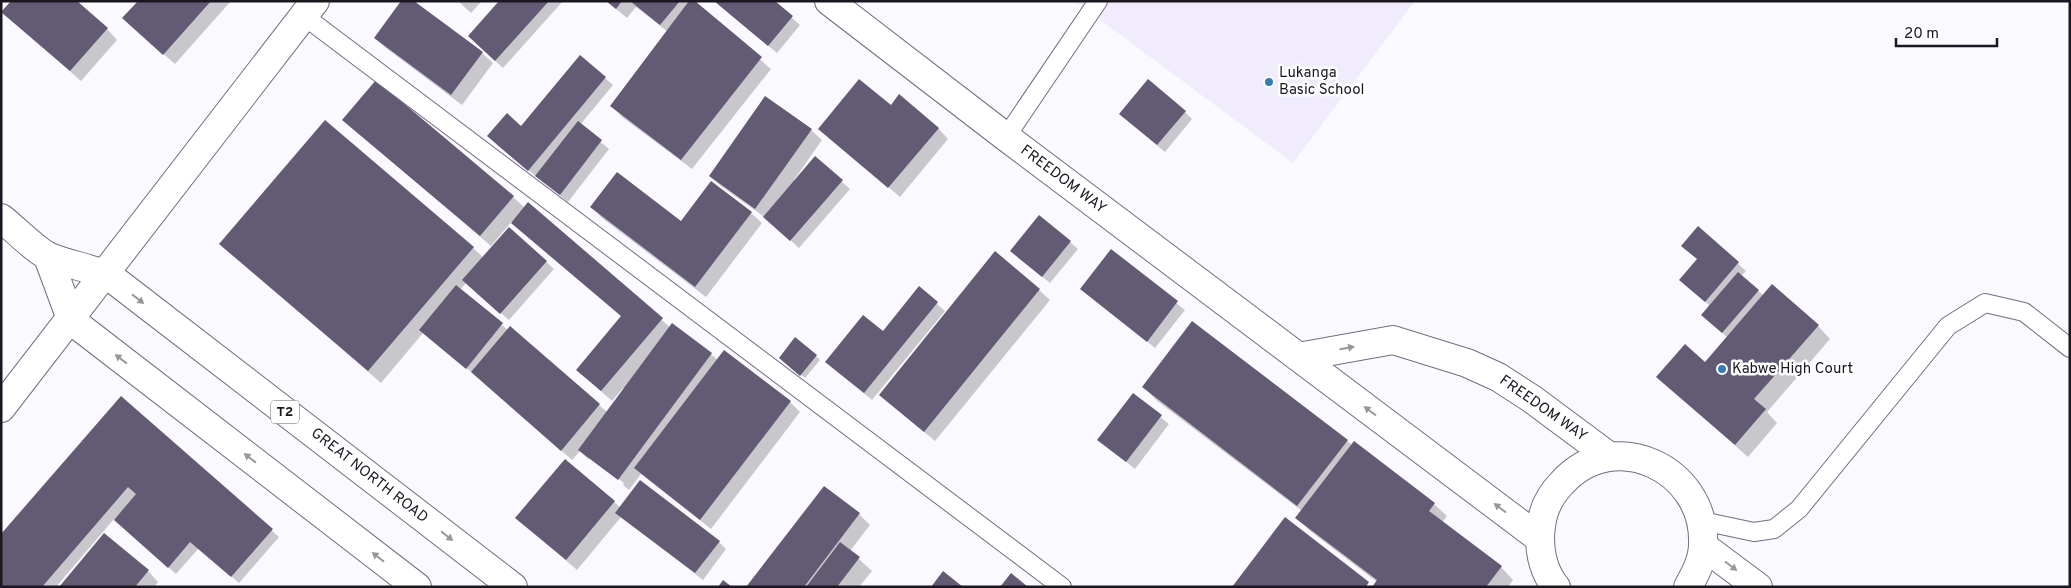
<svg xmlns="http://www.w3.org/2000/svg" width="2071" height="588" viewBox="0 0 2071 588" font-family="Overpass,sans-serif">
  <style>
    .built { fill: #f0ecfb }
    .shadow { fill: #0003 }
    .building { fill: #635b74 }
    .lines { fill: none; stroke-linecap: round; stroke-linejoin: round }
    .service-casing { stroke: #736c85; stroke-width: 20 }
    .secondary-casing { stroke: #736c85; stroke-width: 30 }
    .trunk-casing { stroke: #736c85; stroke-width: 30 }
    .service { stroke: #fff; stroke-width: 18 }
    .secondary { stroke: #fff; stroke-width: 28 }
    .trunk { stroke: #fff; stroke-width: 28 }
    .oneway { fill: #98979b }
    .poi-dot { fill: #357cb1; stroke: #fff; stroke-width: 2 }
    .labels { text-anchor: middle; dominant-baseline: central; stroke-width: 5; stroke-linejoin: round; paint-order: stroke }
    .shield { fill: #fff; stroke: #5f5d64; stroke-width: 1 }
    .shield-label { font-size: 14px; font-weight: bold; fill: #1a1721 }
    .poi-label { font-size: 15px; fill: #1a1721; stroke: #fff; text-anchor: start }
    .street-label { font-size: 15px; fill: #1a1721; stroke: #fff }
  </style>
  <rect width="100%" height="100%" fill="#faf9ff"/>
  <path class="built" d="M1075,1H1415L1293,163Z"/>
  <path class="shadow" d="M139,1H231L175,64L135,29Z
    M458,1H482L471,13Z
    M501,1H563L503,68L477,44Z
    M606,1H699L696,4L771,69L692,169L622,117L612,106L668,32L636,7L627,18Z
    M715,1H773L800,25L777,53Z
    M14,22L107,29L117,40L81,81Z
    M375,38L482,53L493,63L462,105L386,48Z
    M605,78L613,85L580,125L609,149L568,202L496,144Z
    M891,107L938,128L948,139L900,197L820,129Z
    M1185,112L1192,119L1165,152L1128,121Z
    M355,130L513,197L525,208L670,327L672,324L718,360L790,402L800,412L711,529L641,474L629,490L623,485L624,483L589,457V460L580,451L572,460L475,375L423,333L381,383L221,244L473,248L484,258L510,229L554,269L509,320L466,283L460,290L508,330L511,328L607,412L624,389L623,388L612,401L577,370L622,317L512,221L491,246Z
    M811,130L822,140L794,180L795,181L815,158L850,189L799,248L767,219L721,186L710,176Z
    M591,207L681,222L751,213L762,223L706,297L602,218Z
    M1699,228L1746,271L1741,276L1764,296L1818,326L1830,339L1767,412L1777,423L1748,457L1658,377L1705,363L1728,338L1710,322V306L1689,287L1698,260Z
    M1070,242L1078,249L1050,283L1019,258Z
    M1111,251L1185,310L1155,348L1082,289Z
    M919,288L945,311L872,400L834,369L883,333Z
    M1039,290L1050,300L935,441L880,395Z
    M816,356L820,360L805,378L784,361Z
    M1144,387L1347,441L1434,504L1447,516L1442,523L1501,567L1513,580L1508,587H1373L1377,582L1309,530L1297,518L1302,511L1156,400Z
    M1133,395L1169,424L1135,469L1099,440Z
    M121,398L279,537L239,583L199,548L176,574L114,519L56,587H1Z
    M824,487L859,514L870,525L850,551L872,571L859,587H748Z
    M614,502L621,508L719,542L726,549L703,580L621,517L577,570L517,518Z
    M148,571L158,582L154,587H61Z"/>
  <path class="building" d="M11,1H77L108,28L70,71L1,12Z
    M138,1H211L163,55L122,18Z
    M401,1H414L483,52L451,95L374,38Z
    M499,1H549L495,61L468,36Z
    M606,1H622L616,9Z
    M630,1H680L660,25Z
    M689,1H695L762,57L681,160L610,106Z
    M714,1H775L793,16L768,46Z
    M580,55L606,77L528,171L487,136L507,113L521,126Z
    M859,79L891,105L899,94L939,128L888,188L818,129Z
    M1148,79L1186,111L1157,145L1119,114Z
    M376,80L514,196L480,236L342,120Z
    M765,96L812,129L755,209L709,176Z
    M325,120L474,247L368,371L219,244Z
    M578,121L602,140L560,195L535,176Z
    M815,156L843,180L790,241L763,217Z
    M617,172L681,221L711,181L752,212L695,287L590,207Z
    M528,202L663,318L601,391L576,370L621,316L511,223Z
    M1039,215L1071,241L1042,277L1010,251Z
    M1698,226L1739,262L1705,302L1679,280L1697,259L1681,246Z
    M509,227L547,261L500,314L462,280Z
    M1111,249L1178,301L1147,342L1080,289Z
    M995,251L1040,289L924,432L879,395Z
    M1738,272L1759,290L1722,333L1701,315Z
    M1772,284L1819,325L1754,399L1766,409L1735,445L1656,377L1685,344L1705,362Z
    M456,285L503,323L466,369L419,330Z
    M919,286L938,302L864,393L825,362L863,315L883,331Z
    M1192,321L1348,440L1297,506L1142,387Z
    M672,323L712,353L618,480L578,450Z
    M510,326L600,404L561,451L471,372Z
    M795,337L817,355L800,376L779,358Z
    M724,350L791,401L700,520L634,468Z
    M1133,393L1162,415L1126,462L1097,440Z
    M121,396L273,529L231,577L190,542L168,568L114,520L136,494L128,487L42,587H1V534Z
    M1354,441L1435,503L1429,511L1502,566L1486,587H1372L1377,580L1295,518Z
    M565,459L615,501L566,560L515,518Z
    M640,480L720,541L695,573L615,513Z
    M824,486L860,513L804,587H746Z
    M1285,517L1369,582L1366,587H1232Z
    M104,533L149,570L135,587H59Z
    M840,542L860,557L837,587H806Z
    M943,571L963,587H931Z
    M1011,573L1028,587H1000Z
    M723,580L732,587H718Z"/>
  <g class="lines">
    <defs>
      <path id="service" d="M304,16L1062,587
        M1006,137L1098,1
        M1702,521L1754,532L1774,529L1799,509L1948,326L1985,303L2024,312L2070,348"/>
      <path id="secondary" d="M829,1L1006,137L1539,538
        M1298,357L1393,340L1467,363L1498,377L1532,399L1610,457
        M1,408L315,1
        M1703,546L1758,587
        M1556,587C1542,570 1538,547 1541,526C1543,509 1550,495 1562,483C1614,425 1706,469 1703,544C1703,560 1695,574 1688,587"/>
      <path id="trunk" d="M1,218C14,228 37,252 50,257C71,266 95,268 113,279L513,587
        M48,257L71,319L81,328L417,587"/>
    </defs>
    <use href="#service" class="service-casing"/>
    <use href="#secondary" class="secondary-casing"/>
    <use href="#trunk" class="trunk-casing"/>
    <use href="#service" class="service"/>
    <use href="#secondary" class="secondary"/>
    <use href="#trunk" class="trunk"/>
  </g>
  <defs><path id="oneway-solid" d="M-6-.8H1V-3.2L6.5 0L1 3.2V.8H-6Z" transform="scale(1.25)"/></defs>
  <g class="oneway">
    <use href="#oneway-solid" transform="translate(138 299) rotate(38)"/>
    <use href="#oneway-solid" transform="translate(1347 348) rotate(-10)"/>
    <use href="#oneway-solid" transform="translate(121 359) rotate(-142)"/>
    <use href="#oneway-solid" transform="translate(1370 411) rotate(-143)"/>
    <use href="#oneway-solid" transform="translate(250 458) rotate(-142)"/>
    <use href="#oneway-solid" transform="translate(1500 508) rotate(-143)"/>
    <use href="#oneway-solid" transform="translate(447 536) rotate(38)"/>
    <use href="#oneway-solid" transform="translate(378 557) rotate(-142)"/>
    <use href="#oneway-solid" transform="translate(1731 566) rotate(37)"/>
  </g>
  <g class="poi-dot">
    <circle cx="1269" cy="82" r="5"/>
    <circle cx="1722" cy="369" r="5"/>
  </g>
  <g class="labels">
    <rect class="shield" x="271" y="400.5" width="28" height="23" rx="4"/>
    <g class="shield-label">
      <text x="285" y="412">T2</text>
    </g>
    <g class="poi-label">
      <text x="1279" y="73">Lukanga<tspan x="1279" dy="17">Basic School</tspan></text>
      <text x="1732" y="369">Kabwe High Court</text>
    </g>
    <g class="street-label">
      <text transform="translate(1063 180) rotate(37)">FREEDOM WAY</text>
      <text transform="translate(1543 409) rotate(35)">FREEDOM WAY</text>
      <text transform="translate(369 476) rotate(38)">GREAT NORTH ROAD</text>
    </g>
  </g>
  <rect width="2071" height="588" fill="none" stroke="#1a1721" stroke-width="5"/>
  <path d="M1896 38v8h101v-8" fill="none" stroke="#1a1721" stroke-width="2.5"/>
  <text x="1904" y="38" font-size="15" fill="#1a1721" stroke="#ffffff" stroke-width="4" paint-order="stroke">20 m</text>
</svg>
